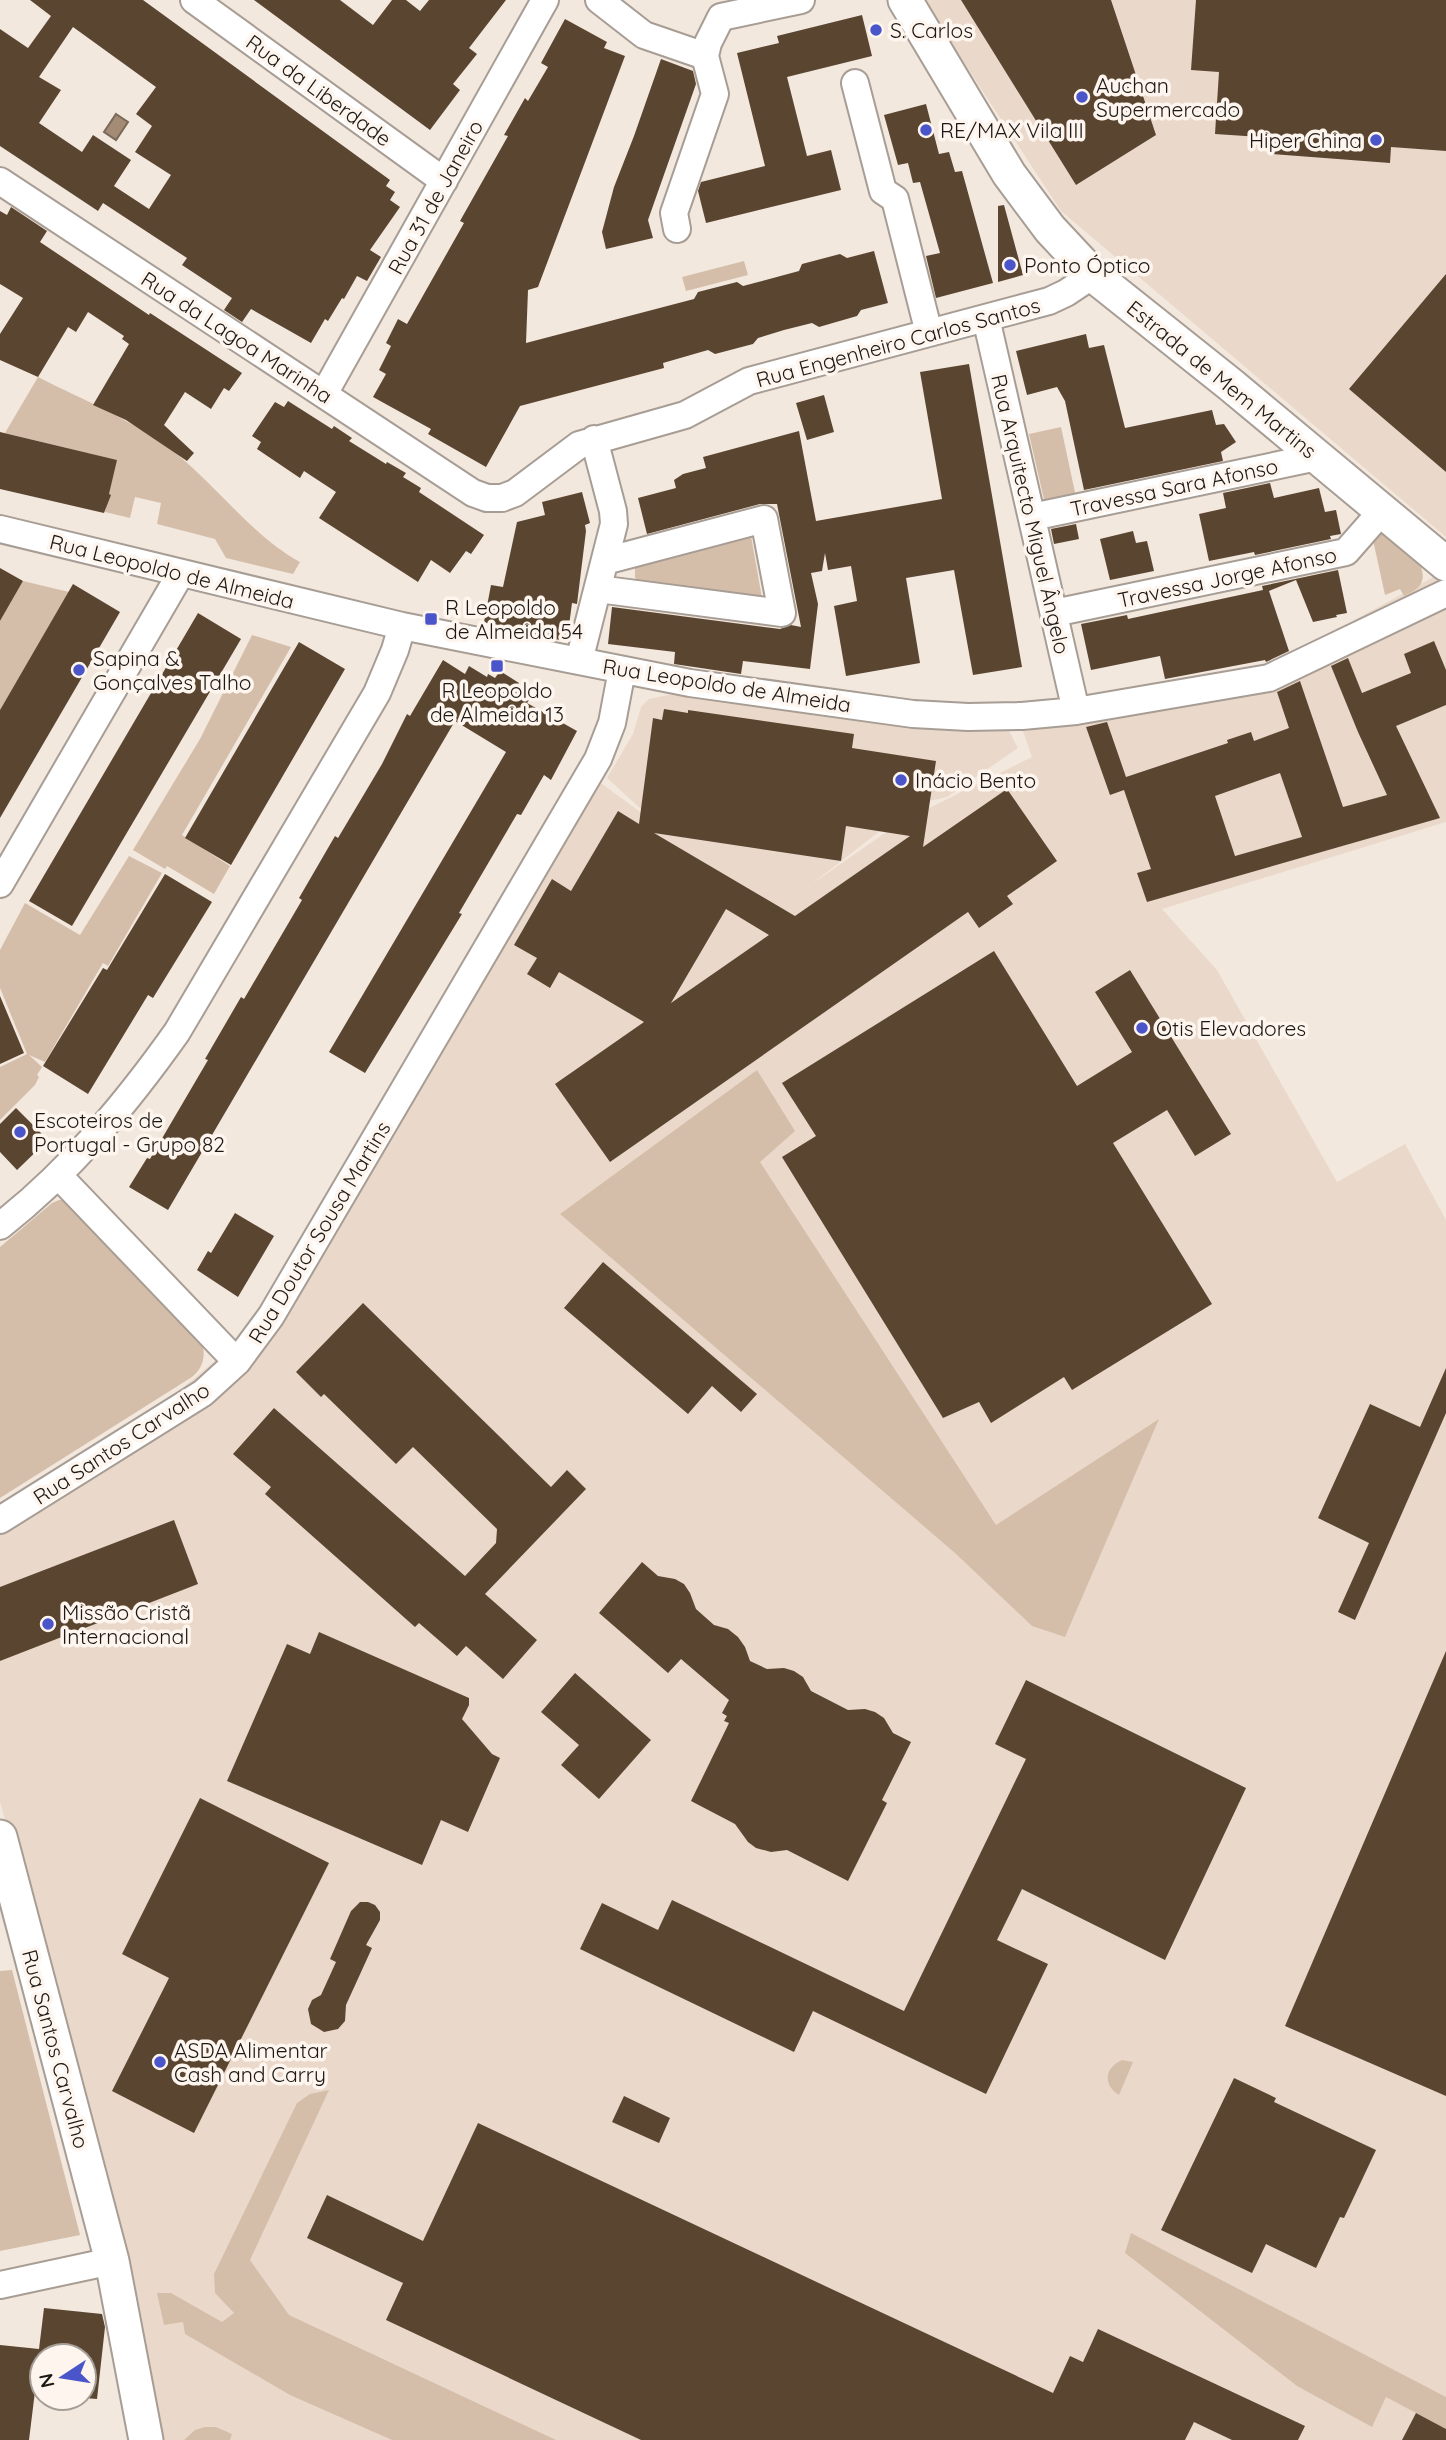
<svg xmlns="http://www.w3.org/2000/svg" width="1446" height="2440" viewBox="0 0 1446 2440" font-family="Quicksand,sans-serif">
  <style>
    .built { fill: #ead9ca }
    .green { fill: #d5bea9 }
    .water { fill: #a38b76; stroke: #7a6959; stroke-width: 2 }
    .building { fill: #5a4531; fill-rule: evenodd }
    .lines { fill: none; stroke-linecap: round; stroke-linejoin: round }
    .minor-casing { stroke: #a79d94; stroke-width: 30 }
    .tertiary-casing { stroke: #a79d94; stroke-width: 37 }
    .minor { stroke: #fff; stroke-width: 26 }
    .tertiary { stroke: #fff; stroke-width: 33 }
    .poi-dot { fill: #4a55ca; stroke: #fef6ee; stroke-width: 2.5 }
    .labels { text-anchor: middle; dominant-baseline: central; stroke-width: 7; stroke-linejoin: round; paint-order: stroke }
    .poi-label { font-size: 21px; fill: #1c1915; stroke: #fef6ee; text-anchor: start }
    .street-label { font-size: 21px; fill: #1c1915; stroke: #fef6ee }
  </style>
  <rect width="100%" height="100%" fill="#f3e8de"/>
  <path class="built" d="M923,0H1446V537L1061,211Z
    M1441,573L1446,577V822L1162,909L1217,970L1337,1182L1405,1144L1446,1220V2440H154L40,1947L0,1802V1508L156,1410L245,1336L594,778L662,828L607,778L633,734L641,707L649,699L673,694L920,729L964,730L1007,727L1018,748L947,797L883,811L880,831L809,886L899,823L1032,757L1023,731L1201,703Z"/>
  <path class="green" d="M744,261L748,275L686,291L682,277Z
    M38,377C85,401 138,422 179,456C220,490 253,536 300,562L293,574L226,558L215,539L157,524L161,503L135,497L130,518L105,512L116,460L5,433Z
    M1061,427L1076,497L1045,504L1029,434Z
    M1380,531L1421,567C1427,584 1417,590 1404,596L1400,589L1385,595L1373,540Z
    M751,536L762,598L639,582L635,578V568L639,564Z
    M23,581L69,592L0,710V621Z
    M252,635L291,647L182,835L230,866L214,894L167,866L165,869L133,850L200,739Z
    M129,856L162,873L108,966L103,963L45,1062L29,1055L42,1067L37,1075L39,1077L35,1085L0,1120V1067L27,1054L0,988V950L25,903L80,935Z
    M757,1070L795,1131L760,1162L996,1525L1159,1419L1065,1637L1032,1626L955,1553L560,1214Z
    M59,1200H64L202,1343C206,1356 203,1368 192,1377L0,1498V1247L52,1203Z
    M12,1970L80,2235L0,2251V1971Z
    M1122,2060L1133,2062L1119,2095C1103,2085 1104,2068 1122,2060Z
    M329,2090L250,2260L289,2315L556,2440H392L290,2395L185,2334L183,2322L164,2325L157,2293H171L222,2322L234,2313L215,2293L214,2274L297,2103L310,2094Z
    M1131,2233L1446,2397V2429L1386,2397L1372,2427L1297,2386L1125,2253Z
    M205,2427H216L232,2434L230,2440H184L195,2430Z"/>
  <path class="water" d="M116,114L128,122L116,140L104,132Z"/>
  <path class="building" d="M30,0H143L390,180L386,186L395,192L390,200L400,207L370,250L381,257L367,281L357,276L344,299L342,298L328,321L325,319L311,343L251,309L242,322L224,310L232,298L182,265L187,258L103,203L98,211L0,146V29L28,48L51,16ZM73,27L156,87L136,114L152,126L135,152L171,175L149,209L114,186L131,160L93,135L82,152L39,123L61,90L39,77Z
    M254,0H340L373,25L392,0H406L420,11L429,0H506L469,48L477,54L453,84L460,90L430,130Z
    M961,0H1111L1156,135L1076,185Z
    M1196,0H1446V151L1391,147L1390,163L1272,154L1274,138L1215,134L1219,72L1191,70Z
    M862,15L872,56L787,77L807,156L831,150L841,190L706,223L698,191L701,182L765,166L737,53L779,43L777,36Z
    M565,19L607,42L604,48L625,56L538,287L528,290L526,343L694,299L698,292L737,282L743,286L799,271L802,264L840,254L847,258L874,251L888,303L861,310L857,316L819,327L812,323L784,330L758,338L753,344L715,354L708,350L663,363L664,368L520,406L486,467L428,434L431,429L373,397L386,374L379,370L391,346L386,343L398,319L407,324L464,223L460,221L508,136L504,135L525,98L528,101L548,67L541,63Z
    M661,59L693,71L696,84L648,220L653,238L606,249L602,232L614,187L634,136Z
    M926,104L939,154L949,152L955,172L962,171L993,283L936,298L926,256L940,253L920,182L913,183L908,163L898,165L884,115Z
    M1004,205L1023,275L998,282V206Z
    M11,207L47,231L40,242L149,315L150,313L242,373L229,391L224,388L211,409L185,392L164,425L194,453L187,461L126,420L93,405L129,344L122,339L124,336L88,312L76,332L68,327L38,377L0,360V334L23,298L0,284V211L7,215Z
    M1446,274V472L1349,389Z
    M1086,334L1089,348L1104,345L1125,428L1212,410L1216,425L1224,424L1236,442L1221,452L1223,461L1084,490L1065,401L1057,387L1027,395L1016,351Z
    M969,364L1022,667L973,675L954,570L906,578L920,663L846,676L834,606L857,601L851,566L828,570L825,553L822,571L811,573L818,604L810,669L743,661L741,674L674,664L675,652L608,644L612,607L780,629L791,625L801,627L777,504H760L647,534L638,498L676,488L674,480L683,474L706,468L703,457L799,431L816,521L942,499L920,372Z
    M824,395L834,432L807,440L796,403Z
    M288,401L332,429L334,426L352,438L349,441L386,464L387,462L406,473L403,477L421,488L419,492L484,535L471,554L466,551L450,573L431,560L418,582L319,518L336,492L304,471L300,478L257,449L261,442L252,436L275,402L284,407Z
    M0,432L117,460L109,494L111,495L104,513L0,489Z
    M1270,483L1274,498L1319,488L1325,512L1336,510L1341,534L1330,536L1331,539L1255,555L1254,552L1209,561L1199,514L1226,508L1223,493Z
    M582,492L590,523L585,525L586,531L577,604L572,603L567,641L516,633L484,622L491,585L503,587L517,522L545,515L542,502Z
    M1076,524L1079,539L1054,544L1051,529Z
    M1133,531L1136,543L1147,541L1154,571L1110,580L1100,539Z
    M0,568L23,581L0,621Z
    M1338,570L1347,613L1336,615L1337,617L1313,622L1296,580L1269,591L1289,651L1266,662L1265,660L1165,679L1160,656L1091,670L1081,624L1127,615L1128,619L1263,590L1262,586Z
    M73,584L120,612L0,818V710Z
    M198,613L241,639L72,926L29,901Z
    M1434,641L1446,670V705L1396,726L1440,818L1147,902L1137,873L1151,869L1124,790L1110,795L1086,727L1107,722L1126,777L1228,743L1227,740L1251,732L1254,741L1289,728L1277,692L1300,681L1343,807L1387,795L1358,732L1331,666L1348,658L1362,693L1411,673L1404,654ZM1280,773L1302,837L1235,856L1215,796Z
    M299,642L345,669L231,865L185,838Z
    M443,660L465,674L469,666L487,677L488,674L495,678L500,671L519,683L515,689L530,698L527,703L577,731L551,780L544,775L521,815L517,814L459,913L462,914L365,1073L329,1052L506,752L455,721L168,1210L129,1187L147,1158L150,1159L164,1135L208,1060L205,1059L241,997L244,999L302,900L299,898L335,836L338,838L382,764L407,714L410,716Z
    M664,709L688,713V710L854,734L852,748L936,761L923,847L1007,789L1057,861L1007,896L1013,904L979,928L968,912L610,1162L555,1084L644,1022L559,972L550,988L527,974L537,958L514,945L552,879L571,891L618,811L639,824L653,718L662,720ZM846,826L910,836L795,916L654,833L841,861ZM726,909L769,935L671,1003Z
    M165,874L212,902L153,998L148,995L88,1094L43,1066L103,968L107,970Z
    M994,951L1077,1086L1132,1052L1095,992L1130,970L1231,1134L1195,1156L1167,1110L1113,1143L1212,1304L1072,1390L1064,1377L991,1423L979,1402L943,1418L782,1157L816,1136L782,1083Z
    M0,996L24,1053L0,1064Z
    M16,1108L48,1140L17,1170L0,1152V1124Z
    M235,1213L274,1236L238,1297L197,1270L208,1251L211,1253Z
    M603,1262L757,1394L741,1412L712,1386L688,1414L564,1308Z
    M363,1303L551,1487L567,1470L586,1489L485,1594L537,1640L503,1679L466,1646L457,1656L419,1623L415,1627L265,1494L271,1487L233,1454L274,1408L465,1576L496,1543L497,1529L413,1447L396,1464L324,1394L321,1397L296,1372Z
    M1446,1368V1413L1355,1620L1338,1612L1369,1543L1318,1518L1370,1404L1420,1427Z
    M174,1520L198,1584L0,1661V1587Z
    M642,1562L658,1576L675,1579L684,1584L690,1593L696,1609L714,1625L728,1629L738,1637L745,1647L750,1661L767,1669L784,1668L794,1671L803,1677L811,1691L848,1710L865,1709L875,1712L884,1718L893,1733L911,1742L882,1800L887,1803L848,1881L787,1850L771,1852L756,1848L748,1842L735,1824L691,1801L729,1723L724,1721L727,1716L722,1713L729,1700L681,1659L668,1673L599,1613Z
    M319,1632L469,1698V1705L462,1719L492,1754L500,1758L468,1832L441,1820L422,1865L227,1781L287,1644L310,1654Z
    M1446,1651V2096L1285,2026Z
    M575,1673L651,1740L599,1799L561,1765L579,1745L541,1712Z
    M1026,1680L1246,1788L1165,1960L1022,1889L997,1940L1048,1964L986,2094L813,2011L794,2052L580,1949L602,1903L658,1930L672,1900L904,2011L1026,1759L995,1744Z
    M200,1798L329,1863L194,2133L112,2091L169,1978L122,1954Z
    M360,1902H368L375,1905L380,1912V1920L366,1945L372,1948L346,2005L345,2021L338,2029L324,2032L311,2024L308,2009L312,2000L321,1995L336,1962L330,1959L351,1911Z
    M1234,2078L1276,2098L1274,2102L1376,2150L1344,2218L1340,2217L1316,2268L1266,2244L1252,2273L1161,2230Z
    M624,2096L670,2118L659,2143L612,2122Z
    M478,2123L1053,2393L1070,2356L1083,2362L1098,2329L1305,2426L1298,2440H1232L1194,2422L1185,2440H641L386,2320L403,2283L307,2238L327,2195L423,2241Z
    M44,2308L102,2314L105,2327L97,2399L84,2398V2356H42V2376L37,2375L29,2440H0V2345L39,2349Z
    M1416,2413L1446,2429V2440H1402Z"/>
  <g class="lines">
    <defs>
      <path id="minor" d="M194,0L444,181
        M599,0L644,35L705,56
        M855,83L883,191L895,199L929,333
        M0,181L473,493L487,498H502L515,493L579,445L685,415L749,381L1049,301L1066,293L1093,275
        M677,229L674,213L715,94L705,56L708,43L721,17L801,0
        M986,318L1076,711
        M324,394L545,0
        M1032,517L1317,457
        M0,529L402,626L690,683L913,714L968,717L1022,716L1076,711L1269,678L1446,593
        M598,589L782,613L764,519L605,561
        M1054,613L1346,552L1382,511
        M579,661L614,524L613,511L594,439
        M0,884L181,573
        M58,1175L237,1362L271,1316L598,759L612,723L622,670
        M0,1226C70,1171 126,1104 177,1032L377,693L395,650L402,626
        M0,1520L203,1393L237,1362
        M0,2285L112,2261"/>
      <path id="tertiary" d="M905,0L1009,174L1050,229L1093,275L1231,385L1446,564
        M0,1837L112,2261L146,2440"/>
    </defs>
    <use href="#minor" class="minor-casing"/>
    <use href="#tertiary" class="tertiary-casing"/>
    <use href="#minor" class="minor"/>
    <use href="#tertiary" class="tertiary"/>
  </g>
  <g class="poi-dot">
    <circle cx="876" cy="30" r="7"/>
    <circle cx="1082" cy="97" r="7"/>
    <circle cx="926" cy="130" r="7"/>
    <circle cx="1376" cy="140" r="7"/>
    <circle cx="1010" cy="265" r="7"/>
    <rect x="424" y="612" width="14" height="14" rx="3.5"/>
    <rect x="490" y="659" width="14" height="14" rx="3.5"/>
    <circle cx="79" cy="670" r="7"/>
    <circle cx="901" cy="780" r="7"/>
    <circle cx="1142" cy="1028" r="7"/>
    <circle cx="20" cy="1132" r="7"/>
    <circle cx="48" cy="1624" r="7"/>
    <circle cx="160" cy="2062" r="7"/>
  </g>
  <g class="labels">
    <g class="poi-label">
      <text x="890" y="30">S. Carlos</text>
      <text x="1096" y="85">Auchan<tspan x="1096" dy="24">Supermercado</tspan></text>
      <text x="940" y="130">RE/MAX Vila III</text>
      <text x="1362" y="140" text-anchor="end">Hiper China</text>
      <text x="1024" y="265">Ponto Óptico</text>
      <text x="445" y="607">R Leopoldo<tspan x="445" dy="24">de Almeida 54</tspan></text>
      <text x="93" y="658">Sapina &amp;<tspan x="93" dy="24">Gonçalves Talho</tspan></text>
      <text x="497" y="690" text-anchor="middle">R Leopoldo<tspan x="497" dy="24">de Almeida 13</tspan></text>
      <text x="915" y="780">Inácio Bento</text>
      <text x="1156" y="1028">Otis Elevadores</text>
      <text x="34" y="1120">Escoteiros de<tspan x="34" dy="24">Portugal - Grupo 82</tspan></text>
      <text x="62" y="1612">Missão Cristã<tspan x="62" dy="24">Internacional</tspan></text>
      <text x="174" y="2050">ASDA Alimentar<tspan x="174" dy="24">Cash and Carry</tspan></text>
    </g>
    <g class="street-label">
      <text transform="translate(319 90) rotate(36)">Rua da Liberdade</text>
      <text transform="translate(435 197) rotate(-61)">Rua 31 de Janeiro</text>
      <text transform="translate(237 337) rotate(33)">Rua da Lagoa Marinha</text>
      <text transform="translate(898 342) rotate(-15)">Rua Engenheiro Carlos Santos</text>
      <text transform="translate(1222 379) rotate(39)">Estrada de Mem Martins</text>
      <text transform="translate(1174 487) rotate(-12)">Travessa Sara Afonso</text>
      <text transform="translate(1031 514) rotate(77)">Rua Arquitecto Miguel Ângelo</text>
      <text transform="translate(172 571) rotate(14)">Rua Leopoldo de Almeida</text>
      <text transform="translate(1227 577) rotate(-12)">Travessa Jorge Afonso</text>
      <text transform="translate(727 685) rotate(9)">Rua Leopoldo de Almeida</text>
      <text transform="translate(319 1232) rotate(-59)">Rua Doutor Sousa Martins</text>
      <text transform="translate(121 1443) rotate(-33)">Rua Santos Carvalho</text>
      <text transform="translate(56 2049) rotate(75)">Rua Santos Carvalho</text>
    </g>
  </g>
  <g transform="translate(63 2377) rotate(258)"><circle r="33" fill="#fef6ee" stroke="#a49e97" stroke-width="2"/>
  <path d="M0-5L12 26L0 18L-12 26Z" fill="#4a55ca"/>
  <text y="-10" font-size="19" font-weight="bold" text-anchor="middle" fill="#1c1915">N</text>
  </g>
</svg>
